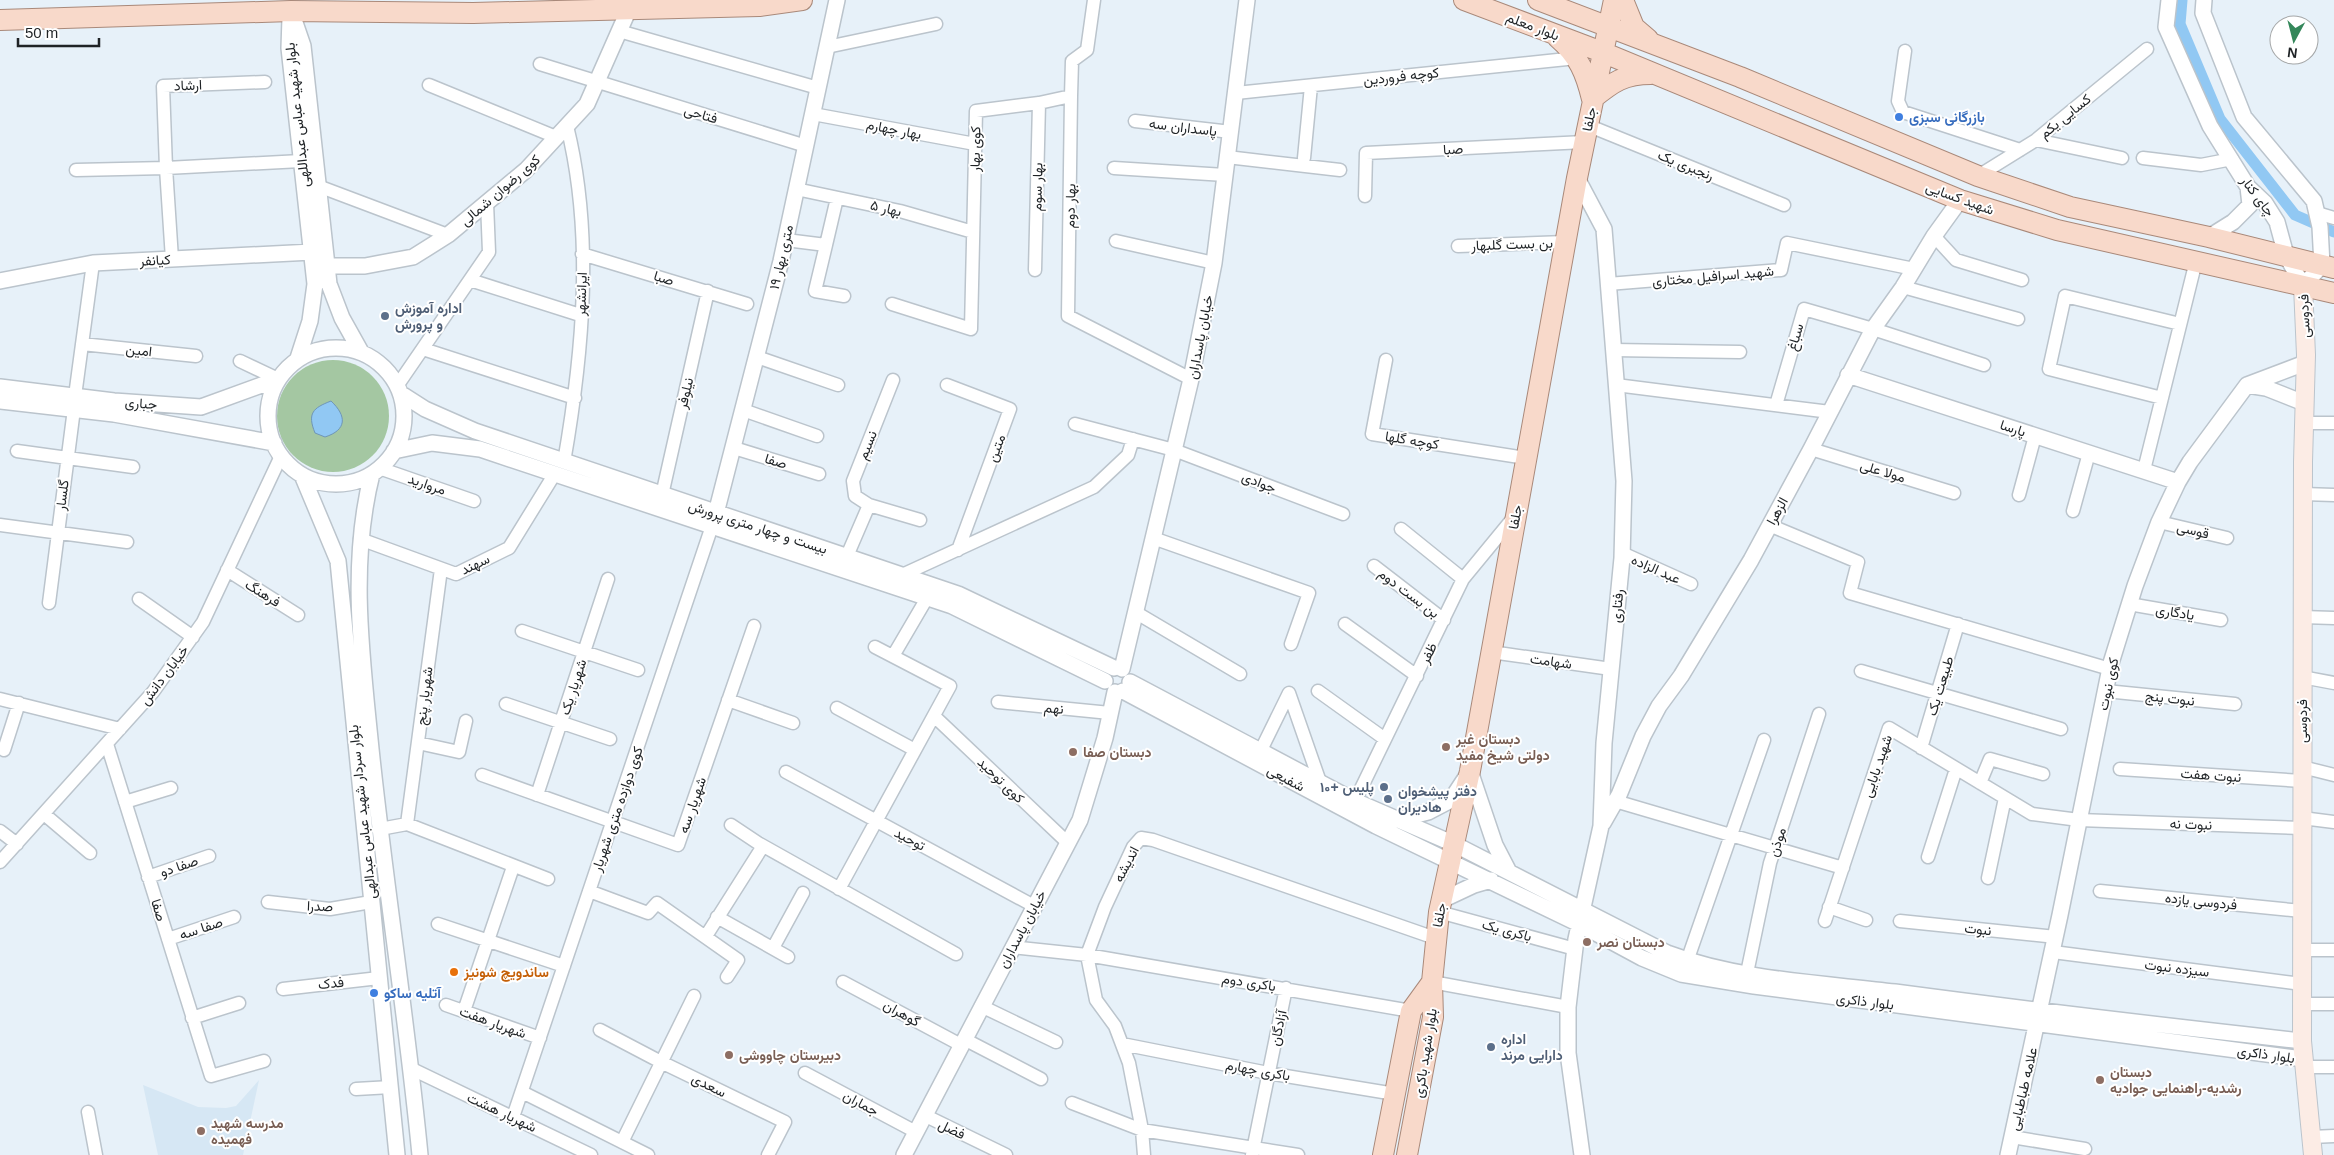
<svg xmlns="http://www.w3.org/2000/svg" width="2334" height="1155" viewBox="0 0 2334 1155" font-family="Arial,Vazirmatn,sans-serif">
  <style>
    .built { fill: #d6e7f4 }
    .green { fill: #a4c7a2 }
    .water { fill: #91c8f3; stroke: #6f96b6 }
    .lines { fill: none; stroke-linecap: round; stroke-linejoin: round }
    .canal { stroke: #91c8f3; stroke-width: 11 }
    .minor-casing { stroke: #bbc4cc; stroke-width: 15 }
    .tertiary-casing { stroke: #bbc4cc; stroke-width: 18 }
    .secondary-casing { stroke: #bbc4cc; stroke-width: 20 }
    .primary-casing { stroke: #a9897a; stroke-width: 22 }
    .minor { stroke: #fff; stroke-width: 12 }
    .tertiary { stroke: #fff; stroke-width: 15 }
    .secondary { stroke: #fcece5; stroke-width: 18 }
    .primary { stroke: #f8d9ca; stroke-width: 20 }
    .shop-dot { fill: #3f7fe0; stroke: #fff; stroke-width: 2 }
    .service-dot { fill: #5c6f8a; stroke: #fff; stroke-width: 2 }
    .education-dot { fill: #8d6e63; stroke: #fff; stroke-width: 2 }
    .food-dot { fill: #e8710a; stroke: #fff; stroke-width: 2 }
    .labels { text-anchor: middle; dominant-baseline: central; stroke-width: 4; stroke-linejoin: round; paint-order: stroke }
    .street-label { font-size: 14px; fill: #1f2326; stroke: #fff }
    .shop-label { font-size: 14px; font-weight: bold; fill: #366cbe; stroke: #fff; text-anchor: start }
    .service-label { font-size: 14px; font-weight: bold; fill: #4e5e75; stroke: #fff; text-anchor: start }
    .education-label { font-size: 14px; font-weight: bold; fill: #785e54; stroke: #fff; text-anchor: start }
    .food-label { font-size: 14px; font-weight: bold; fill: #c56008; stroke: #fff; text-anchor: start }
  </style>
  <rect width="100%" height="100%" fill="#e7f1f9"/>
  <path class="built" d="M259,1080L243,1155H158L143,1085L198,1107L226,1108L236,1106Z"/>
  <path class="green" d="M277 416a56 56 0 1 1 112 0a56 56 0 1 1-112 0Z"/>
  <path class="water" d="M331,401C347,416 347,430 325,437L315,433C307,413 313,408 331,401Z"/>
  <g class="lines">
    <path class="canal" d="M2182,0L2180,24L2220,119L2295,215L2334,232"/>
    <defs>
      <path id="minor" d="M619,31L818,88
        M827,47L936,24
        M1905,51L1898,101L1903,112L2020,150
        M540,64L806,146
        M429,85L556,137
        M1236,93L1567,59
        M1071,96L1068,316L1191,379
        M813,114L975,144
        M1135,121L1231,132
        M1587,125L1784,205
        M2036,140L2122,158
        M1227,157L1340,170
        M1304,158L1311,86
        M2143,158L2201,165L2232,159
        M1114,168L1225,175
        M76,170L166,168L163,86L265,82
        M1978,176L2036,140L2147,49
        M318,186L448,235
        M796,189L900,211L973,232
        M1365,196L1366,153L1584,142
        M2317,213L2334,218
        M1934,236L1956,260L2022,280
        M786,240L826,245L815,291L844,296
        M1116,241L1214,263
        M826,245L837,198
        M1458,246L1565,242
        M582,254L747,304
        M172,259L166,168L301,161
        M1035,270L1039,103
        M470,280L580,315
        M1608,284L1781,270L1787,243L1914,269
        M1903,287L2018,319
        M892,304L971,329L976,111L1039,103L1071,96L1072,61L1087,50L1094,0
        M82,344L196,356
        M423,349L575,398
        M1613,350L1740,352
        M757,357L838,385
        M1386,360L1372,434L1526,458
        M240,361L278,379
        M893,380L853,481L855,496L869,505L920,520
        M947,385L1010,409L958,550
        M1616,385L1830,412
        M397,386L489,252L487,203
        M75,396L93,263
        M2162,398L2049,369L2065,296L2180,324
        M1776,405L1804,309L1873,329L1984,365
        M743,410L817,436
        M2304,423H2334
        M1075,424L1174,450L1343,514
        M734,448L819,474
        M1811,449L1954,493
        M17,451L133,467
        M564,462C583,353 594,235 567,126
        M379,468L474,501
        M2144,470L2196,261
        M2303,494L2334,495
        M662,495L708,291
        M2019,495L2035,436
        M2073,511L2089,453
        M2159,522L2227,538
        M0,525L127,542
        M1769,525L1858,562L1850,593L2110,669
        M1401,529L1463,579
        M1153,538L1309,593L1291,644
        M360,539L456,574L509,548L554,475
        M1622,553L1691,584
        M847,556L869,505
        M1374,566L1444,620
        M227,570L298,615
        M902,575L1094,487L1128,455L1133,439
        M139,599L193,637
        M49,603L74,409
        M2129,604L2221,620
        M1135,612L1240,674
        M2302,617L2334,618
        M1345,624L1417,676
        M522,631L638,670
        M1491,652L1611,669
        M893,656L927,598
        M1861,671L2061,729
        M2302,677L2334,683
        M1318,691L1385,739
        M2106,691L2235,704
        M0,699L120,729
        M728,700L793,723
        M998,702L1110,713
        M506,704L610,739
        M837,708L915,750
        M934,716L1068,843
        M418,743L459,752L466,721
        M107,744L211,1076L264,1061
        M1921,748L1958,624
        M4,750L19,703
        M1261,750L1289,693L1320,782
        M2302,767L2334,775
        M2120,769L2302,781
        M786,772L1034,906
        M482,775L678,845L754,626
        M1980,783L1990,759L2043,774
        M537,795L608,579
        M1355,801L1463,579L1514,517
        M1615,801L1843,868
        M125,802L171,788
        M44,814L90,853
        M2302,818L2334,822
        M407,824L548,879
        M731,825L758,843L956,954
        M380,829L407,824L441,569
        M0,831L17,844
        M1928,857L1956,769
        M0,862L153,692L203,622L281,456
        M148,877L209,856
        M1988,878L2005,798
        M839,889L950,686L875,647
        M589,891L648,913L657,903L738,960L727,977
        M2100,891L2302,911
        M268,902L330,909L371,902
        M1829,907L1866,920
        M1439,912L1575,949
        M717,917L788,957
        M1825,921L1889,728L2032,814L2079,820L2302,828
        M1900,921L2056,937
        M438,924L564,966
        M706,936L763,846
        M168,939L234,917
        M1012,947L1087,955L1411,1011
        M773,948L803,893
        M2302,950H2334
        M2053,952L2302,984
        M1685,967L1764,740
        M1747,973L1770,863L1819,714
        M843,982L961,1045
        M1432,982L1568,1007
        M283,989L379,978
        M2302,1004H2334
        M446,1005L540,1038
        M981,1006L1056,1042
        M464,1011L513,867
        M192,1018L239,1003
        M600,1030L661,1062L785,1122L768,1155
        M964,1039L1041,1079
        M1122,1044L1268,1073L1395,1094
        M2304,1067H2334
        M412,1069L591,1155
        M805,1073L916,1132
        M356,1089L391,1087
        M522,1092L648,1155
        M1072,1103L1142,1130L1298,1155
        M88,1112L96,1155
        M926,1116L1006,1155
        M513,1117L712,526
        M2012,1137L2085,1149
        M2311,1137L2334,1136
        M622,1142L694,996
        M1144,1155L1142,1130L1129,1063L1115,1026L1096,1000L1087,955L1105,907L1133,847L1141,838L1153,840L1435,938
        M1252,1155L1286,988"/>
      <path id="tertiary" d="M2169,0L2166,27L2210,126L2248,187L2265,203L2277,222L2286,255L2303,286L2322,265L2320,227L2314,201L2244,117L2203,13L2204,0
        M291,11L303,46L329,284L342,318L361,352
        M290,18L289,48L315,284L310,321L298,358
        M1577,178L1604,229L1624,481L1622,558L1604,743L1601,826L1576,939L1568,1007V1053L1582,1155
        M2209,237L2233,222L2250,205L2248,187
        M327,266H365L413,257L448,235L526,170L587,104L629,9V1
        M0,281L93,263L312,252
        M268 416a68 68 0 1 1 136 0a68 68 0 1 1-136 0Z
        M1848,375L2178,482
        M2247,385L2266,388L2304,403
        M0,387L114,401L201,407L278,379
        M400,393L425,409L475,431L958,594L1114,668
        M0,401L114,414L274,443
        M394,451L432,443L480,449L952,606L1105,681
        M372,474C349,564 362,658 371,749C385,884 407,1019 420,1155
        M302,475L338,561L397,1155
        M714,521L781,261L837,0
        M1122,669L1191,379L1214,263L1247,0
        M1130,682L1355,801L1454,844L1667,953C1739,980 1820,983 1895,992C2030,1010 2166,1026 2302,1041
        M1123,691L1376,826L1579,924L1642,958L1681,974L1754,986L2303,1059
        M1397,820L1428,812L1451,800L1470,771L1495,845L1509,872
        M1603,823L1619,795L1643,736L1659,706L1681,676L1751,560L1811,449L1873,329L1903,287L1934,236L1960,200
        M1442,900L1474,885L1491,880
        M904,1155L1080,820L1105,738L1115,692
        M2008,1155L2060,915L2111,663L2135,586L2159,522L2178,482L2190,462L2247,385L2305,363"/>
      <path id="secondary" d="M2303,286L2306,355L2303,462L2302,1041L2313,1155"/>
      <path id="primary" d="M1464,0L1602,52L1960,200L2057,230L2334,293
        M1538,0L1740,77L1978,176L2070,207L2209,237L2334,268
        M1623,0L1634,27L1648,39
        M0,20L291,11L473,13L759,6L802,0
        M1558,38C1579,56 1586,74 1592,99C1613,82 1624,74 1651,74
        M1432,982L1439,912L1470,771L1577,178L1614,0
        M1383,1155L1411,1011L1432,982L1433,1017L1407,1155"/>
    </defs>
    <use href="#minor" class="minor-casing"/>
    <use href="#tertiary" class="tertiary-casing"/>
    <use href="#secondary" class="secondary-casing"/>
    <use href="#primary" class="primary-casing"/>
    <use href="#minor" class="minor"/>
    <use href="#tertiary" class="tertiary"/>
    <use href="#secondary" class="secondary"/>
    <use href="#primary" class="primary"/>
  </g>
  <g class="shop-dot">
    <circle cx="1899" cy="117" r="5"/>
    <circle cx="374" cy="993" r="5"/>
  </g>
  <g class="service-dot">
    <circle cx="385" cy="316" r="5"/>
    <circle cx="1384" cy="787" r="5"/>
    <circle cx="1388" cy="799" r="5"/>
    <circle cx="1491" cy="1047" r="5"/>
  </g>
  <g class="education-dot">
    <circle cx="1446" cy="747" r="5"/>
    <circle cx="1073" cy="752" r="5"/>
    <circle cx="1587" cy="942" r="5"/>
    <circle cx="729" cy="1055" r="5"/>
    <circle cx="2100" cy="1080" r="5"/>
    <circle cx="201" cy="1131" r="5"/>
  </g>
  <circle class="food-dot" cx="454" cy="972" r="5"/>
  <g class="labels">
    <g class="street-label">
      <text transform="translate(1533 26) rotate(21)">بلوار معلم</text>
      <text transform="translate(1401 76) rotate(-6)">کوچه فروردین</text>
      <text transform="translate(188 85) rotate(-2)">ارشاد</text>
      <text transform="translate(701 114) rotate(17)">فتاحی</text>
      <text transform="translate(297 115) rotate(-96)">بلوار شهید عباس عبداللهی</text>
      <text transform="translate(2065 116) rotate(-39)">کسایی یکم</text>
      <text transform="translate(1589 119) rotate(-79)">جلفا</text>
      <text transform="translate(1183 127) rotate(7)">پاسداران سه</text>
      <text transform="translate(894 129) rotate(11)">بهار چهارم</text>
      <text transform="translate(975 149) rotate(-89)">کوی بهار</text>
      <text transform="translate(1453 149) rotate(-3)">صبا</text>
      <text transform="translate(1686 165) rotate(22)">رنجبری یک</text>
      <text transform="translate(1037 187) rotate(-89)">بهار سوم</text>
      <text transform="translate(500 190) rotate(-41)">کوی رضوان شمالی</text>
      <text transform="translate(2258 196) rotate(53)">چای کنار</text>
      <text transform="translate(1960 198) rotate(20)">شهید کسایی</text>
      <text transform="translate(1070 206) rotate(-89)">بهار دوم</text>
      <text transform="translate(886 208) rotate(13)">بهار ۵</text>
      <text transform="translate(1512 244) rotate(-2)">بن بست گلبهار</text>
      <text transform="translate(781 257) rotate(-77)">۱۹ متری بهار</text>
      <text transform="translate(155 260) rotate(-3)">کیانفر</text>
      <text transform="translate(1713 276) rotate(-5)">شهید اسرافیل مختاری</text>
      <text transform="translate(664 278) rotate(17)">صبا</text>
      <text transform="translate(581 294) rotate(-88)">ایرانشهر</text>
      <text transform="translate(2304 316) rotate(-92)">فردوسی</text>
      <text transform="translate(1200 337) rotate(-79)">خیابان پاسداران</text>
      <text transform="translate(1795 337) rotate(-73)">سباغ</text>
      <text transform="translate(139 350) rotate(6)">امین</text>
      <text transform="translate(685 393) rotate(-77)">نیلوفر</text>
      <text transform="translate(141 403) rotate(4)">جباری</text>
      <text transform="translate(2013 428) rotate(18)">پارسا</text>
      <text transform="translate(1412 440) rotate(9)">کوچه گلها</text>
      <text transform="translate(867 445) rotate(-68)">نسیم</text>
      <text transform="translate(996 448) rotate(-69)">متین</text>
      <text transform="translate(776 461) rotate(17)">صفا</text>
      <text transform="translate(1883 471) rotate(17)">مولا علی</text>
      <text transform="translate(1259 482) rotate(21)">جوادی</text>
      <text transform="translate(427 484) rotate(19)">مروارید</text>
      <text transform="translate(62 495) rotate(-83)">گلسار</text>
      <text transform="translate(1777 511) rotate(-61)">الزهرا</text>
      <text transform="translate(1515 517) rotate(-80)">جلفا</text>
      <text transform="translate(758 527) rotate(18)">بیست و چهار متری پرورش</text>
      <text transform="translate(2193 530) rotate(14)">قوسی</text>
      <text transform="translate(475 564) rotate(-25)">سهند</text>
      <text transform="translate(1656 569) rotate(24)">عبد الزاده</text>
      <text transform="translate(263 593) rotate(32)">فرهنگ</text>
      <text transform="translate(1409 593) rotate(37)">بن بست دوم</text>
      <text transform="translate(1617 606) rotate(-85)">رفتاری</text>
      <text transform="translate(2175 612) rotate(9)">یادگاری</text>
      <text transform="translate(1428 653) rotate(-64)">ظفر</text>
      <text transform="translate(1551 661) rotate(8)">شهامت</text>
      <text transform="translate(164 675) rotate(-53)">خیابان دانش</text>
      <text transform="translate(2108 684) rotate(-78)">کوی نبوت</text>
      <text transform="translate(1940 686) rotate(-73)">طبیعت یک</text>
      <text transform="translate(573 687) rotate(-72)">شهریار یک</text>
      <text transform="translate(424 696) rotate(-83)">شهریار پنج</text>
      <text transform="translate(2170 698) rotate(6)">نبوت پنج</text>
      <text transform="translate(1054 708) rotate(6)">نهم</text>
      <text transform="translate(2302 721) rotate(-90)">فردوسی</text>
      <text transform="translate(1877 766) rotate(-71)">شهید بابایی</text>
      <text transform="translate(2211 775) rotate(4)">نبوت هفت</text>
      <text transform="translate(1286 778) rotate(28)">شفیعی</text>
      <text transform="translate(1001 780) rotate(44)">کوی توحید</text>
      <text transform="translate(692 805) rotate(-71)">شهریار سه</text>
      <text transform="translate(617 809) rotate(-71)">کوی دوازده متری شهریار</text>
      <text transform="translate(362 812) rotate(-96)">بلوار سردار شهید عباس عبدالهی</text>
      <text transform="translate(2191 824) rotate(2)">نبوت نه</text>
      <text transform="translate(910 839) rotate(28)">توحید</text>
      <text transform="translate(1777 842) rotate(-72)">موذن</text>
      <text transform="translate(1126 864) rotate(-62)">اندیشه</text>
      <text transform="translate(179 866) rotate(-19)">صفا دو</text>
      <text transform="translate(2201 901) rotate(6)">فردوسی یازده</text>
      <text transform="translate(320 906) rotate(2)">صدرا</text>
      <text transform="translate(159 910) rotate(73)">صفا</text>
      <text transform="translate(1439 915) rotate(-80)">جلفا</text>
      <text transform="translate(201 928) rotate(-18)">صفا سه</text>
      <text transform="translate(1022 929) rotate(-62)">خیابان پاسداران</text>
      <text transform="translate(1978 929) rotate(6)">نبوت</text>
      <text transform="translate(1507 930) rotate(15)">باکری یک</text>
      <text transform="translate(2177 968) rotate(7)">سیزده نبوت</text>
      <text transform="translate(1249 982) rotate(9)">باکری دوم</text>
      <text transform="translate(331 983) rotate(-6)">فدک</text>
      <text transform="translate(1865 1001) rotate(7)">بلوار ذاکری</text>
      <text transform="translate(902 1013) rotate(29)">گوهران</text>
      <text transform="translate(493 1022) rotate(20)">شهریار هفت</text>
      <text transform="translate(1278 1028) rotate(-78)">آزادگان</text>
      <text transform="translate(1425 1053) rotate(-81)">بلوار شهید باکری</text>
      <text transform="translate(2266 1054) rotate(8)">بلوار ذاکری</text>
      <text transform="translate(1258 1070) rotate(10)">باکری چهارم</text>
      <text transform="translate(709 1085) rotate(26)">سعدی</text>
      <text transform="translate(2023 1089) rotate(-77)">علامه طباطبایی</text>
      <text transform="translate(861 1103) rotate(28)">جماران</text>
      <text transform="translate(502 1112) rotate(25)">شهریار هشت</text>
      <text transform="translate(952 1129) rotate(26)">فضل</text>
    </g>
    <g class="shop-label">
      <text x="1909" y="117">بازرگانی سبزی</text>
      <text x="384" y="993">آتلیه ساکو</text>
    </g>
    <g class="service-label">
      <text x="395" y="308">اداره آموزش<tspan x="395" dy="16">و پرورش</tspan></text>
      <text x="1374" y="787" text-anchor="end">پلیس +۱۰</text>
      <text x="1398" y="791">دفتر پیشخوان<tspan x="1398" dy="16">هادیران</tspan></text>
      <text x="1501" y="1039">اداره<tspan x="1501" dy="16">دارایی مرند</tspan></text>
    </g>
    <g class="education-label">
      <text x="1456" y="739">دبستان غیر<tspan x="1456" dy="16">دولتی شیخ مفید</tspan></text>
      <text x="1083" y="752">دبستان صفا</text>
      <text x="1597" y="942">دبستان نصر</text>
      <text x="739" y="1055">دبیرستان چاووشی</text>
      <text x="2110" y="1072">دبستان<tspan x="2110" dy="16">رشدیه-راهنمایی جوادیه</tspan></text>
      <text x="211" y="1123">مدرسه شهید<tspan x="211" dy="16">فهمیده</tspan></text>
    </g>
    <g class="food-label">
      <text x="464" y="972">ساندویچ شونیز</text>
    </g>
  </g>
  <g transform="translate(2294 40) rotate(187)"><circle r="24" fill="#ffffff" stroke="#a5a7a8"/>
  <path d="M0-4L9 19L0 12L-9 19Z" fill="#34875a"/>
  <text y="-8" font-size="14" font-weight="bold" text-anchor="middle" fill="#1f2326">N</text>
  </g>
  <path d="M18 38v8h81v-8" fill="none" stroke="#1f2326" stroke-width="2.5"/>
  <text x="25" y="38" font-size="15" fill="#1f2326" stroke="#ffffff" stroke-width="4" paint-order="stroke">50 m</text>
</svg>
